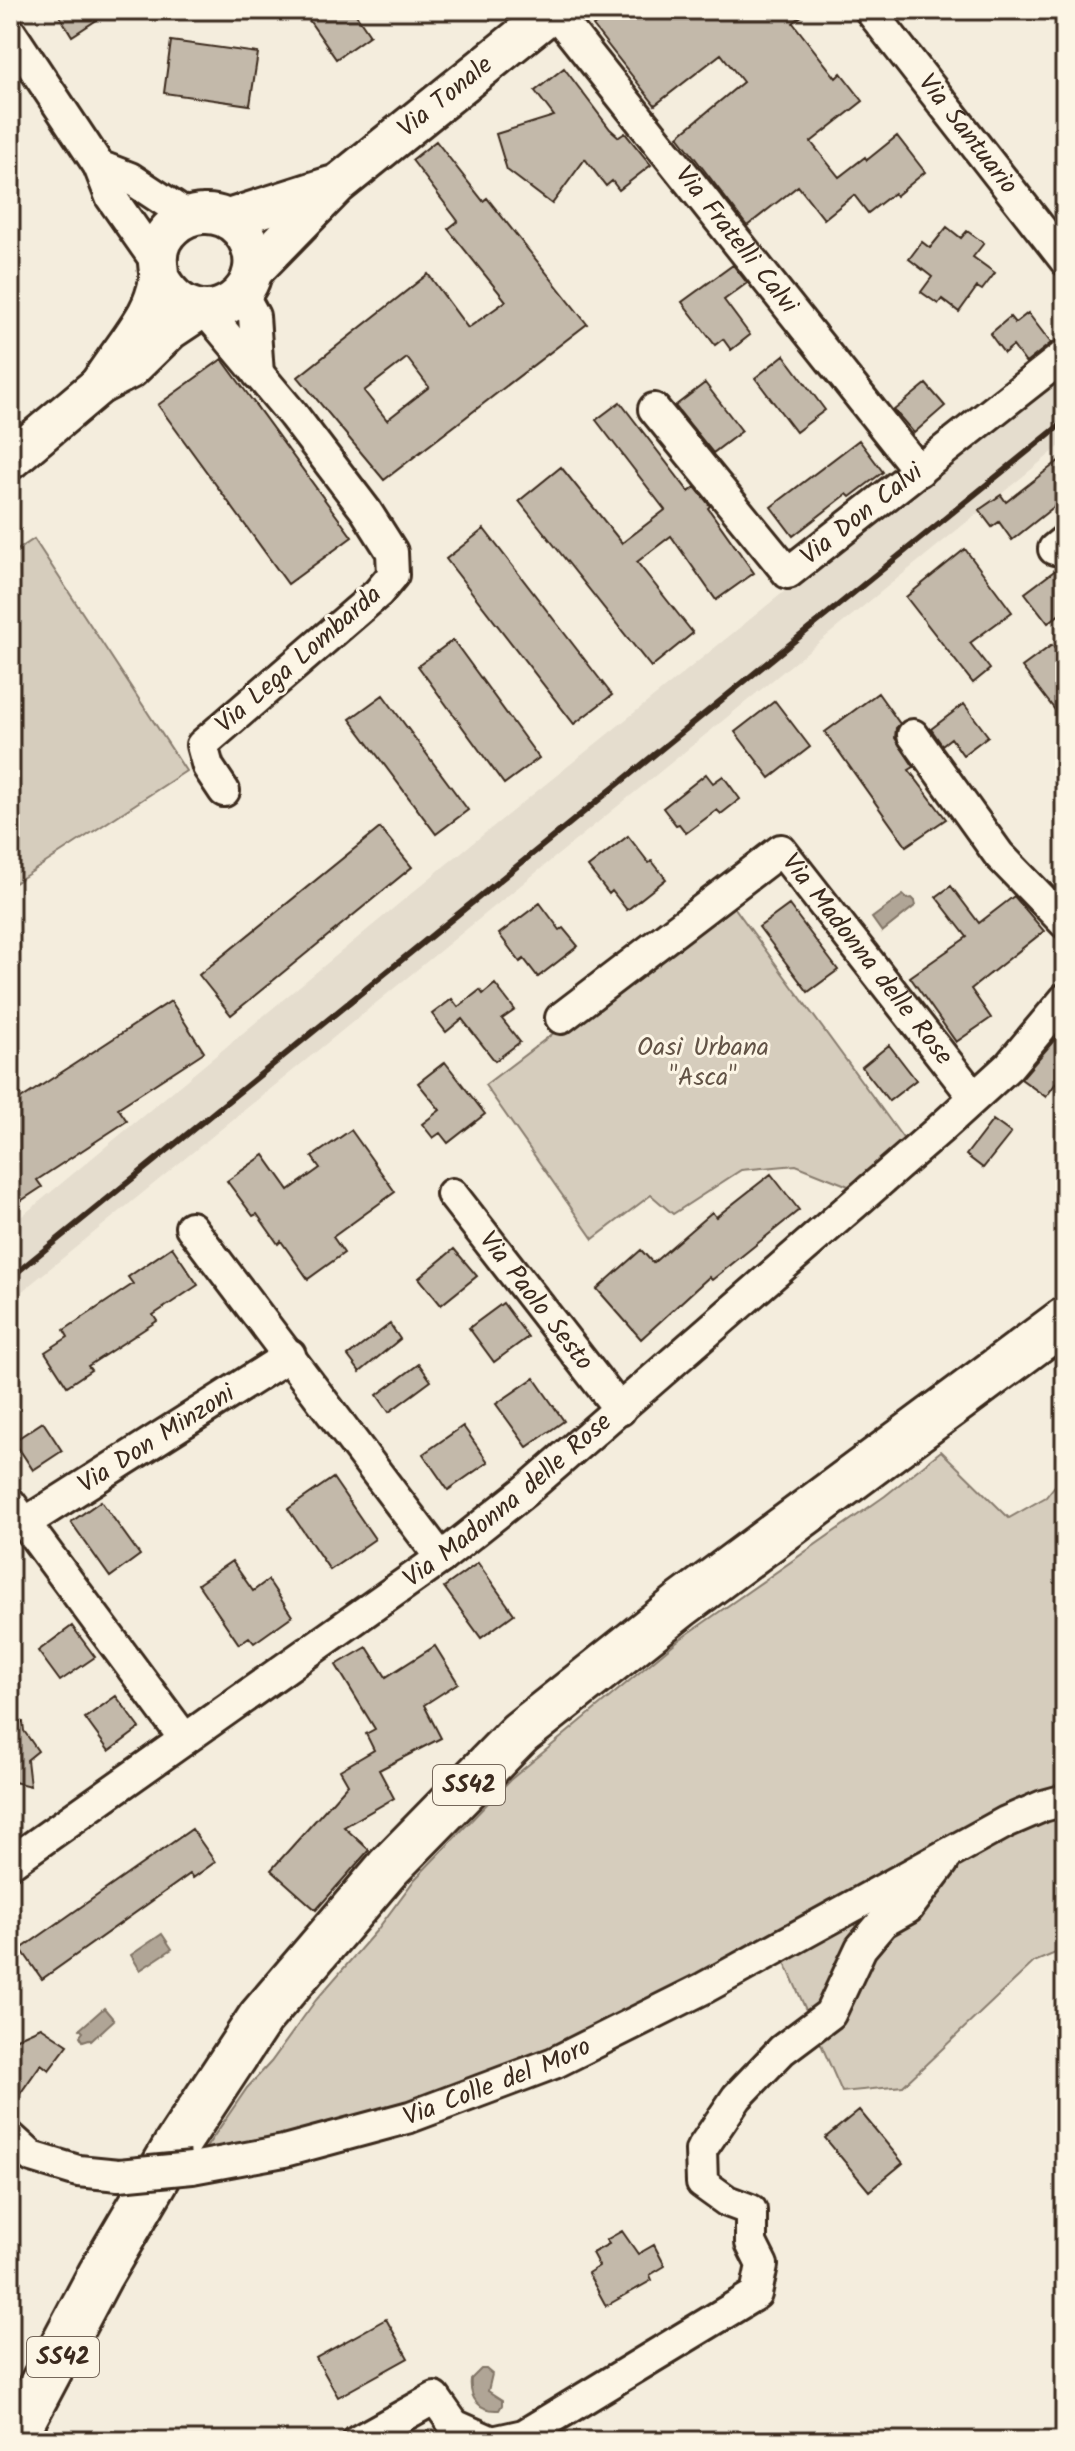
<svg xmlns="http://www.w3.org/2000/svg" width="1075" height="2451" viewBox="0 0 1075 2451" font-family="Kalam,sans-serif">
  <style>
    .built { fill: #e5ddce }
    .green { fill: #d6cdbd; stroke: #887c6e; stroke-width: 2 }
    .water { fill: #b0a596; stroke: #817466; stroke-width: 2 }
    .building { fill: #c3b9aa; stroke: #3b2a1e; stroke-width: 2; fill-rule: evenodd }
    .lines { fill: none; stroke-linecap: round; stroke-linejoin: round }
    .minor-casing { stroke: #3b2a1e; stroke-width: 36 }
    .major-casing { stroke: #3b2a1e; stroke-width: 44 }
    .highway-casing { stroke: #3b2a1e; stroke-width: 50 }
    .minor { stroke: #fcf5e5; stroke-width: 30 }
    .major { stroke: #fcf5e5; stroke-width: 38 }
    .highway { stroke: #fcf5e5; stroke-width: 44 }
    .rail { stroke: #3b2a1e; stroke-width: 6 }
    .minor-bridge-casing { stroke: #3b2a1e; stroke-width: 36; stroke-linecap: butt }
    .minor-bridge { stroke: #fcf5e5; stroke-width: 30 }
    .labels { text-anchor: middle; dominant-baseline: central; stroke-width: 6; stroke-linejoin: round; paint-order: stroke }
    .shield { fill: #fcf5e5; stroke: #75675a; stroke-width: 2 }
    .shield-label { font-size: 24px; font-weight: bold; fill: #3b2a1e }
    .street-label { font-size: 26px; fill: #3b2a1e; stroke: #fcf5e5 }
    .park-label { font-size: 26px; fill: #625346; stroke: #fcf5e5 }
  </style>
  <rect width="100%" height="100%" fill="#f4eddd"/>
  <filter id="ink" filterUnits="userSpaceOnUse"><feTurbulence type="fractalNoise" baseFrequency=".0125" numOctaves="2"/><feDisplacementMap in="SourceGraphic" scale="16" xChannelSelector="R" yChannelSelector="G"/><feConvolveMatrix kernelMatrix="1 2 1 2 8 2 1 2 1" color-interpolation-filters="sRGB"/></filter>
  <g filter="url(#ink)">
    <path class="built" d="M1065,365V442L10,1301V1226L448,863Z"/>
    <path class="green" d="M34,539L186,771L10,886V555Z
      M729,900L908,1145L856,1189L796,1165L741,1170L673,1214L651,1195L593,1239L485,1085Z
      M941,1451L1009,1518L1046,1497L1065,1473V1949L1034,1962L903,2086L842,2092L777,1944L448,2098L199,2158L247,2088L271,2062L316,2000L377,1930L415,1879L510,1780L676,1642L885,1496Z"/>
    <path class="water" d="M903,895L907,899L912,898L915,901L916,905L882,932L872,918Z
      M162,1934L172,1949L140,1970L131,1955Z
      M104,2008L114,2020L91,2041L89,2039L83,2041L80,2036L83,2032L80,2029Z
      M481,2369H486L492,2374L488,2391L502,2400V2405L499,2410C479,2411 469,2399 471,2379Z"/>
    <path class="building" d="M56,10H112L72,36Z
      M302,10H353L370,35L336,59Z
      M614,10H809L793,23L836,78L841,73L863,101L811,142L839,177L865,157L867,160L897,136L925,172L896,196L894,193L868,213L854,195L824,219L798,186L747,226L678,136L743,82L721,54L655,105L593,26Z
      M171,41L258,53L250,105L164,93Z
      M564,68L610,129L619,137L625,133L651,165L619,190L612,181L606,186L585,159L552,204L507,170L496,134L554,116L535,91Z
      M436,141L483,201L487,198L587,324L384,480L298,377L428,274L468,328L506,301L448,229L458,221L412,160ZM407,358L429,387L387,420L364,391Z
      M947,227L961,238L967,231L984,243L973,257L995,273L982,290L977,287L959,312L942,299L938,304L921,292L932,277L909,259L922,242L930,248Z
      M733,265L747,283L724,300L750,335L731,350L723,339L715,345L682,302Z
      M1028,313L1051,343L1026,363L1013,346L1004,353L990,334L1010,317L1015,323Z
      M784,355L825,410L796,432L755,378Z
      M222,359L352,537L288,584L158,405Z
      M705,383L742,431L713,453L675,406Z
      M926,384L945,406L914,433L894,410Z
      M620,402L689,492L695,487L710,506L708,508L754,573L716,600L671,536L637,562L693,633L651,667L519,501L561,467L622,543L665,510L596,420Z
      M859,440L883,472L850,497L847,494L793,536L771,507Z
      M1065,456V498L1012,540L999,522L992,527L979,510L1001,495L1006,502Z
      M484,529L612,695L574,724L446,559Z
      M965,549L1012,612L970,643L990,669L973,683L906,597Z
      M1065,563V610L1048,623L1025,593Z
      M453,640L539,758L504,784L418,666Z
      M1052,645L1065,662V723L1022,667Z
      M878,693L900,724L896,728L895,738L914,767L909,770L946,819L906,846L825,732Z
      M383,695L468,810L436,834L350,719Z
      M775,701L810,747L770,778L735,732Z
      M964,704L988,736L963,755L951,738L942,745L931,729Z
      M706,774L713,783L723,776L740,799L721,814L717,810L686,833L679,824L676,825L663,808Z
      M380,828L412,867L231,1015L199,975Z
      M628,836L649,863L652,861L666,879L627,910L612,891L609,894L588,867Z
      M951,886L979,923L1014,896L1044,931L971,989L991,1018L956,1042L910,977L967,937L936,897Z
      M540,903L560,930L563,928L578,946L538,977L524,959L520,962L499,934Z
      M789,905L838,970L808,992L759,927Z
      M495,984L515,1010L502,1019L520,1042L495,1061L462,1019L446,1032L432,1014L452,999L458,1007L480,990L483,994Z
      M171,1001L204,1052L118,1108L127,1121L37,1180L42,1187L10,1208V1106Z
      M1057,1037L1065,1042V1070L1046,1097L1021,1079Z
      M889,1045L916,1080L889,1101L862,1067Z
      M445,1062L485,1114L448,1143L440,1133L433,1138L422,1124L440,1110L418,1083Z
      M993,1120L1011,1133L983,1168L966,1155Z
      M351,1130L395,1192L333,1237L344,1253L308,1279L281,1241L278,1244L257,1214L253,1216L227,1181L264,1155L289,1190L320,1168L312,1157Z
      M771,1174L799,1210L712,1280L709,1277L641,1339L597,1289L641,1250L653,1263L712,1212L716,1217Z
      M172,1247L198,1285L153,1315L157,1321L88,1366L91,1370L67,1386L45,1352L68,1337L64,1330L133,1284L128,1277Z
      M454,1249L477,1276L441,1305L419,1278Z
      M503,1303L528,1337L494,1362L469,1328Z
      M390,1324L400,1339L360,1372L348,1356Z
      M419,1364L431,1381L389,1412L377,1395Z
      M534,1378L564,1421L527,1447L496,1404Z
      M43,1422L62,1451L33,1470L14,1441Z
      M463,1426L488,1462L448,1490L423,1454Z
      M333,1478L375,1539L330,1570L288,1509Z
      M101,1501L140,1555L110,1577L71,1522Z
      M232,1561L253,1591L268,1580L292,1616L254,1643L249,1637L239,1644L198,1584Z
      M478,1563L514,1614L481,1638L444,1587Z
      M72,1626L95,1657L60,1681L38,1651Z
      M435,1646L458,1683L424,1705L441,1738L379,1770L394,1798L344,1827L369,1850L316,1910L271,1870L348,1784L340,1770L374,1750L366,1734L375,1729L336,1665L367,1647L386,1677Z
      M116,1696L140,1728L109,1751L85,1718Z
      M10,1722H23L24,1731L38,1751L27,1760L30,1786L10,1781Z
      M192,1829L215,1862L193,1878L190,1874L42,1979L21,1949Z
      M41,2027L68,2045L49,2070L41,2064L10,2108V2041Z
      M859,2110L903,2163L869,2191L825,2138Z
      M622,2231L638,2254L654,2245L665,2266L650,2275L652,2280L606,2306L588,2273L599,2266L592,2253L609,2244L606,2240Z
      M386,2319L408,2358L338,2397L316,2358Z"/>
    <g class="lines">
      <defs>
        <g id="minor">
          <path id="s1" d="M553,10L919,471"/>
          <path id="s2" d="M870,10L1065,260"/>
          <path d="M10,32L99,166L111,197L158,264"/>
          <path d="M99,166L130,178L189,217"/>
          <path d="M242,294L254,316L258,374"/>
          <path d="M205,310L293,415L366,511L392,552L393,575L378,593L202,745L208,767L224,791"/>
          <path id="s3" d="M654,409L788,573L1065,355"/>
          <path d="M1054,549L1065,540"/>
          <path d="M913,735L999,855L1065,923"/>
          <path id="s4" d="M561,1018L781,850L974,1097"/>
          <path id="s5" d="M452,1194L620,1410"/>
          <path d="M191,1227L441,1558"/>
          <path d="M10,1503L184,1738"/>
          <path id="s6" d="M25,1523L290,1355"/>
          <path id="s7" d="M10,1863L441,1558L524,1492L940,1129L1009,1066L1065,999"/>
          <path d="M10,2137L32,2157L78,2171L119,2175"/>
          <path id="s8" d="M192,2168L284,2151L410,2117L554,2063L704,1988L1006,1822L1043,1806L1065,1800"/>
          <path d="M358,2441L435,2398L454,2425L490,2441"/>
          <path d="M497,2441L524,2435L756,2294L762,2265L751,2243V2210L727,2201L702,2183L701,2150L737,2097L782,2050L830,2014L861,1948L883,1922L908,1908L943,1862"/>
        </g>
        <g id="major">
          <path d="M228,219L331,186"/>
          <path id="s9" d="M253,271L338,184L554,10"/>
          <path d="M99,385C114,361 133,339 147,314C152,305 157,290 159,280C160,272 157,264 158,256C159,233 181,215 203,214C217,213 232,219 241,230C285,284 201,350 160,279"/>
          <path d="M10,460L99,385L130,369L170,330L200,310"/>
        </g>
        <path id="highway" d="M12,2441L100,2275L177,2144L260,2018L388,1868L520,1733L681,1605L1065,1320"/>
      </defs>
      <use href="#minor" class="minor-casing"/>
      <use href="#major" class="major-casing"/>
      <use href="#highway" class="highway-casing"/>
      <use href="#minor" class="minor"/>
      <use href="#major" class="major"/>
      <use href="#highway" class="highway"/>
      <path class="rail" d="M10,1278L1065,421"/>
      <defs>
        <path id="minor-bridge" d="M119,2175L192,2168"/>
      </defs>
      <use href="#minor-bridge" class="minor-bridge-casing"/>
      <use href="#minor-bridge" class="minor-bridge"/>
    </g>
  </g>
  <g class="labels">
    <g class="shield">
      <rect x="433" y="1765" width="72" height="40" rx="6"/>
      <rect x="27" y="2337" width="72" height="40" rx="6"/>
    </g>
    <g class="shield-label">
      <text x="469" y="1785">SS42</text>
      <text x="63" y="2357">SS42</text>
    </g>
    <g class="street-label">
      <text stroke="none"><textPath href="#s9" startOffset="260">Via Tonale</textPath></text>
      <text stroke="none"><textPath href="#s2" startOffset="158">Via Santuario</textPath></text>
      <text stroke="none"><textPath href="#s1" startOffset="294">Via Fratelli Calvi</textPath></text>
      <text stroke="none"><textPath href="#s3" startOffset="306">Via Don Calvi</textPath></text>
      <text transform="translate(299 660) rotate(-41)">Via Lega Lombarda</text>
      <text stroke="none"><textPath href="#s4" startOffset="416">Via Madonna delle Rose</textPath></text>
      <text stroke="none"><textPath href="#s5" startOffset="136">Via Paolo Sesto</textPath></text>
      <text stroke="none"><textPath href="#s6" startOffset="156">Via Don Minzoni</textPath></text>
      <text stroke="none"><textPath href="#s7" startOffset="616">Via Madonna delle Rose</textPath></text>
      <text stroke="none"><textPath href="#s8" startOffset="318">Via Colle del Moro</textPath></text>
    </g>
    <g class="park-label">
      <text x="703" y="1048">Oasi Urbana<tspan x="703" dy="30">"Asca"</tspan></text>
    </g>
  </g>
  <rect width="1075" height="2451" fill="none" stroke="#fcf5e5" stroke-width="40"/>
  <rect x="20" y="20" width="1035" height="2411" fill="none" stroke="#3b2a1e" stroke-width="3" filter="url(#ink)"/>
</svg>
